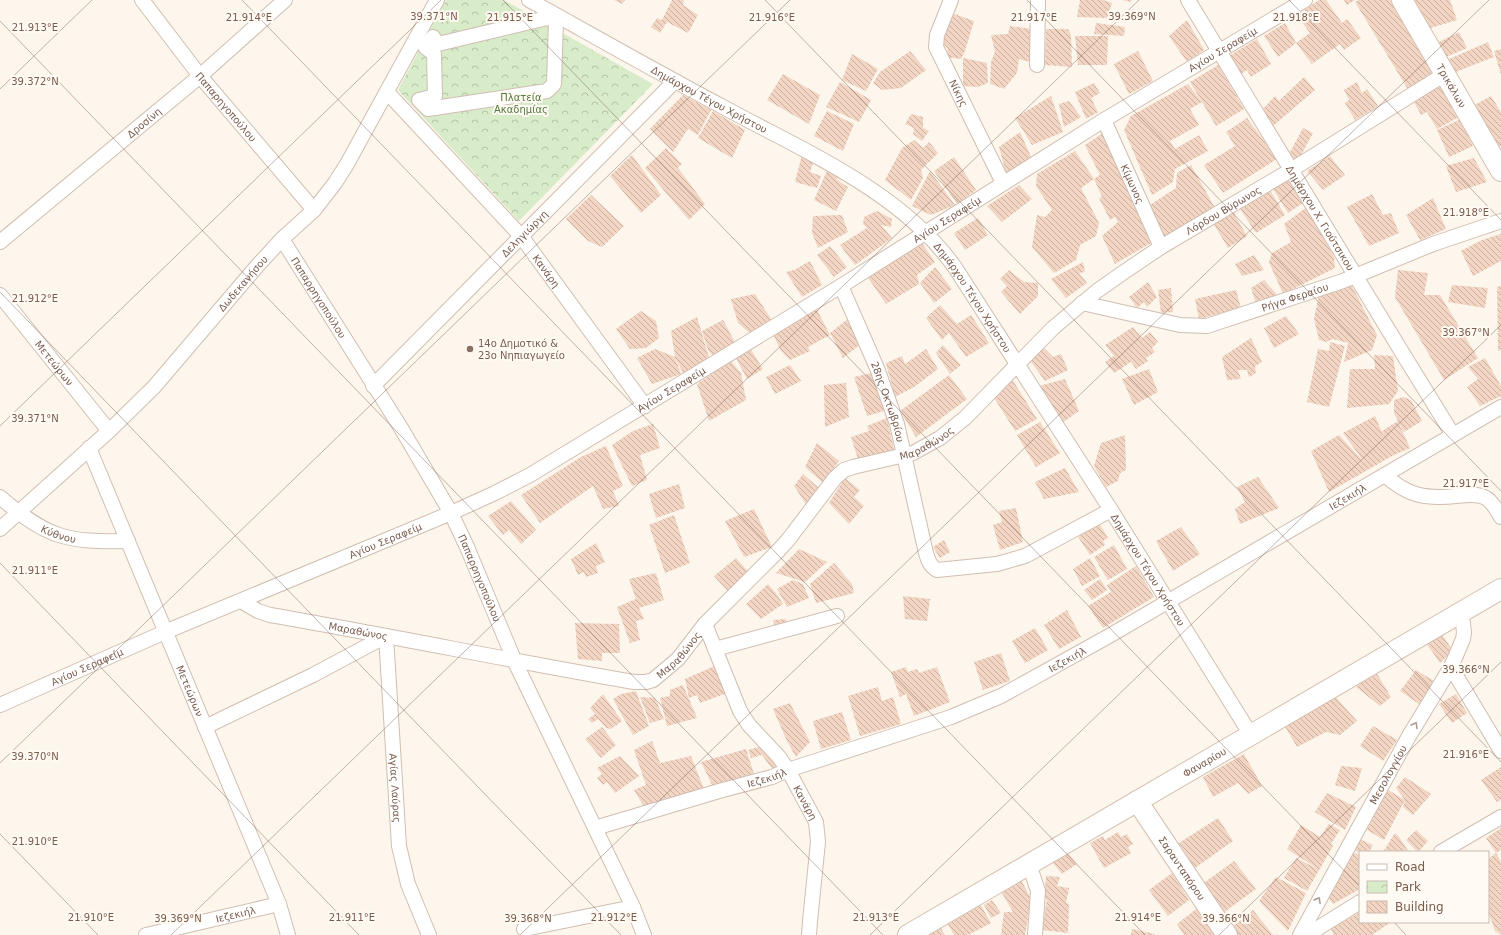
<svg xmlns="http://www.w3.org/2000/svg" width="1501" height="935" viewBox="0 0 1501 935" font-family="'DejaVu Sans',sans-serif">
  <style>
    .park { fill: url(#park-crowns) }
    .building { fill: url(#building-back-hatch) }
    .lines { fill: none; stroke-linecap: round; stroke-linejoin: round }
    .street-casing { stroke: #d1beb0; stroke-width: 16 }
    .secondary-casing { stroke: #d6c0b0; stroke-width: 22 }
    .street { stroke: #fff; stroke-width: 14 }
    .secondary { stroke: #fff; stroke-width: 20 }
    .oneway { stroke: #af9d94 }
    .ticks { fill: none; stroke: #7a5c4d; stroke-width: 1; stroke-opacity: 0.45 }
    .education-dot { fill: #8d6e63; stroke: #fffaf3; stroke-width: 1.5 }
    .labels { text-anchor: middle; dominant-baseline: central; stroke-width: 4; stroke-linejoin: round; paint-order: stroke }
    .street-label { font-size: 10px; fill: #7a5c4d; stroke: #fffaf3 }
    .park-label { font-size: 10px; fill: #537a41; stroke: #fffaf3 }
    .education-label { font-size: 10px; fill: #785e54; stroke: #fffaf3; text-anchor: start }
    .ticks-label { font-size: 10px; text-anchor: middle; fill: #7a5c4d; stroke: #fffaf3; stroke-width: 4; stroke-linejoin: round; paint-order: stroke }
  </style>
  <defs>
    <pattern id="park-crowns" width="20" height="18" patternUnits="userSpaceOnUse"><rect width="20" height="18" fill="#d8ecc9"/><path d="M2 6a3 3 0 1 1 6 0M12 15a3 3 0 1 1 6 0" fill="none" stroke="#b4c2a5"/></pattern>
    <pattern id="building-back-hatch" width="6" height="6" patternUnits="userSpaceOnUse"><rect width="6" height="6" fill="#f3d5c3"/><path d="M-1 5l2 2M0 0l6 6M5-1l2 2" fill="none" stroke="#cab0a1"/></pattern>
  </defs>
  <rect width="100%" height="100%" fill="#fdf6ec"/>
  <path class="park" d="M446,0H504L653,84L519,221L398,90Z"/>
  <path class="building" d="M614,0H625L622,4Z
    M672,0H684L683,5L698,15L688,33L667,22L660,33L651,27L657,18L662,20Z
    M1080,0H1103L1112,3L1107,18L1077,17Z
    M1122,0H1132L1131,2Z
    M1319,0H1326L1342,23L1347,19L1361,38L1344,50L1340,44L1312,64L1296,43L1310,33L1297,15Z
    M1344,0H1355L1347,5Z
    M1359,0H1390L1434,76L1409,91L1355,2Z
    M1408,0H1450L1457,20L1424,30Z
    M952,13L974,21L965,51L961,59L946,57L948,49L940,40Z
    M1187,20L1204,50L1187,62L1169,36Z
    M1096,23L1125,27L1124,36L1094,34Z
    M1285,23L1296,43L1278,57L1264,36Z
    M1010,26L1031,29L1030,62L1019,59L1017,73L1004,89L990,84L991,62L995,52L991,35L1008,34Z
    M1046,29H1068L1071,35L1072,67L1045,65Z
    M1459,32L1467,48L1446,57L1437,43Z
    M1075,36H1108L1107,65H1078Z
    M1257,39L1271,64L1251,77L1247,70L1241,74L1229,56Z
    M1488,42L1494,57L1453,73L1447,60Z
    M1501,49V75L1494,51Z
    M910,51L926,70L901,88L882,90L873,83L880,72Z
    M1138,51L1153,81L1129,94L1114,64Z
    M852,54L878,69L866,91L842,80Z
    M963,58L987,63L988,83L978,87L963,86Z
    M1218,65L1244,109L1216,126L1202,102L1190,109L1199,125L1170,141L1175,149L1199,135L1208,151L1175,169L1173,182L1152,195L1124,130L1131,116L1188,84L1202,102L1190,82Z
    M783,74L820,95L809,124L767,100Z
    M1304,77L1315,90L1273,126L1260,112L1275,96L1279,101Z
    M840,82L871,100L859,122L826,107Z
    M1357,82L1362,93L1367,89L1378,106L1355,120L1345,103L1349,100L1344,90Z
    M1440,82L1459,117L1437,129L1427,112L1421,115L1412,98Z
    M1094,83L1100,93L1091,98L1098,112L1086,119L1075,92Z
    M683,95L711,110L698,135L688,129L673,152L650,129Z
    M1051,96L1063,132L1032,145L1015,118Z
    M1491,96L1501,112V146L1498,147L1471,107Z
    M1069,101L1081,117L1064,127L1059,104Z
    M713,111L745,130L732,158L698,138Z
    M827,111L854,124L843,151L814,136Z
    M911,114L923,117V128L929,131L922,141L913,134L914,128L905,124Z
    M1247,118L1277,159L1223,193L1204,165L1235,146L1226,132Z
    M1461,119L1473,146L1449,157L1437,130Z
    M1303,128L1313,133L1298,161L1288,156Z
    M1020,132L1032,159L1006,173L999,147Z
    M1103,133L1156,240L1115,264L1102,236L1118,222L1115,217L1110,220L1099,198L1102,197L1094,179L1081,188L1099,223L1096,236L1080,245L1076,260L1054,273L1032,247L1037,215L1045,217L1052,210L1036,186L1037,174L1075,151L1094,179L1100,175L1085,145Z
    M914,140L923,148L929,142L938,153L921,170L923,178L911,200L885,180L902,148Z
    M666,148L682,164L666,178L678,168L705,204L689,220L645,168Z
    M632,155L661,195L641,213L610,176Z
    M802,155L814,160L810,172L821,176L817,188L795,182Z
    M1330,156L1345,175L1323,190L1307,171Z
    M954,157L976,190L957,204L934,171Z
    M1474,158L1487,182L1456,192L1446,166Z
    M1191,165L1215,208L1165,238L1150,205L1176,188L1177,173Z
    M827,171L838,176L837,180L848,187L836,211L814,200Z
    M930,171L955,205L931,215L912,206Z
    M1289,179L1303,203L1288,213L1273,189Z
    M1019,185L1032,199L1002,222L987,206Z
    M1270,190L1285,215L1256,233L1240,209Z
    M1372,194L1383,215L1391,213L1399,233L1369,246L1347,207Z
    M591,195L624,226L602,247L588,241L566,219Z
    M1433,198L1446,229L1420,240L1406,215Z
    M1307,207L1334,257L1335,268L1283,294L1269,262L1272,253L1291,242L1284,224Z
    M877,211L892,219L891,227L881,225L892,238L855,265L840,245L867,228L863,224L864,217Z
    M1233,212L1247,236L1228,248L1213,223Z
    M842,215L848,232L818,248L812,233L813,216Z
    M978,218L988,235L965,250L954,233Z
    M1501,234V261L1473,276L1461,251L1482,240Z
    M922,243L935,262L917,275L919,284L886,304L866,275L901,253L903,256Z
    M830,246L847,267L834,277L817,255Z
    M1254,255L1264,270L1242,276L1235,264Z
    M810,261L822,285L802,297L786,272L794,270Z
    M1083,262L1085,272L1079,273L1087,283L1066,298L1051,279Z
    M935,267L952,289L934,303L920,283Z
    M1009,270L1024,282L1038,283V296L1020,314L1001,292L1007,286L1000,279Z
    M1398,270L1428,273L1424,295H1440L1478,358L1444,380L1395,297Z
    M1264,280L1278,296L1256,304L1251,288Z
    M1148,282L1157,297L1147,307L1144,302L1137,308L1129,297Z
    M1452,285L1488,288L1485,308L1448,302Z
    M1352,286L1377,335L1372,350L1344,362L1348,343L1333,339L1326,342L1319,340L1314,319L1319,295Z
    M1501,286V350L1498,351L1497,287Z
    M1171,288L1173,312L1161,313L1158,290Z
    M1236,290L1241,308L1199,319L1195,299Z
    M755,294L773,322L752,335L738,323L731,299Z
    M940,305L957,324L971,315L989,343L966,357L949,333L942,340L926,318Z
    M815,306L830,335L808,347L810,351L790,360L781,351L773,334Z
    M641,311L656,321L659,338L646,348L630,349L616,329Z
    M1286,316L1299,334L1274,348L1264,328Z
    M697,317L710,361L684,375L675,357L681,374L652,384L637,358L655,349L675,357L671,331Z
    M849,318L862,343L843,358L830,333Z
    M723,320L737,346L716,359L708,350L702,331Z
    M1133,327L1142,338L1150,332L1158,342L1152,348L1155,352L1146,358L1148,361L1136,369L1131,362L1114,373L1105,362L1114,356L1105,345Z
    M1251,338L1262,362L1255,366L1256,373L1249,377L1247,370H1238L1241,379L1227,380L1222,357Z
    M1330,342L1345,346L1329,407L1307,402L1318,349L1329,351Z
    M943,345L961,365L950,374L936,353Z
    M1042,346L1053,357L1061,354L1068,370L1045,381L1029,359Z
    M750,348L763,369L747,379L736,358Z
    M926,349L938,369L914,387L895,397L886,363L902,356L905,364Z
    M1374,355L1393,356L1398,391L1389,404L1347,408L1350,369H1375Z
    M1485,358L1501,386V396L1480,406L1467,387L1478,379L1468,367Z
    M731,361L741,373L746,400L709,421L697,384Z
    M790,365L801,381L775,394L766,377Z
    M1149,369L1158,392L1134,405L1122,379Z
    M872,373L884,411L867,416L854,377Z
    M949,375L967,399L916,437L900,411Z
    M1010,376L1037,419L1015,431L991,393Z
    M1065,379L1079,411L1062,423L1039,386Z
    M846,383L849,417L825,427L824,385Z
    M1403,397L1411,400L1422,421L1404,432L1398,421L1410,448L1392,456L1329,492L1311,451L1339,435L1364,462L1343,433L1375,416L1387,444L1382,431L1398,421L1394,413V400Z
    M887,418L894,450L858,459L851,437L869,431L867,426Z
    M1040,422L1060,453L1036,467L1017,435Z
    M653,424L660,448L640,455L647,480L632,486L612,445L633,431Z
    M1125,435L1126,470L1120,473L1118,481L1106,487L1094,466L1101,443Z
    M817,443L839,461L823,483L805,467Z
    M606,446L623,486L613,491L619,506L603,509L593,486L540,523L521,495L581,457Z
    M1065,468L1079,492L1044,499L1035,482Z
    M803,474L820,489L807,506L794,486Z
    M1258,477L1279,508L1240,524L1235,509L1245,502L1237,487Z
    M845,478L860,490L854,497L864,506L849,524L829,503Z
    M679,484L685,508L656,518L649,494Z
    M511,501L536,530L521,544L509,530L503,535L488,516Z
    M1016,508L1023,542L1000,550L993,525L1002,522L999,511Z
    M754,509L772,547L744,557L725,521Z
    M674,515L690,563L665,573L649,525Z
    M1099,523L1108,538L1103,541L1105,545L1090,555L1078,537Z
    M1181,527L1200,554L1173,571L1156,541Z
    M944,540L950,552L940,558L933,547Z
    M596,543L605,562L596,566L598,573L586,577L584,572L578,575L571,559Z
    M1114,545L1127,569L1108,580L1094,557Z
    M799,549L827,562L805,582L776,573Z
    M736,558L752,576L731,595L714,576Z
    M1090,558L1100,576L1082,586L1073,569Z
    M834,563L852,584L854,593L816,603L810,584Z
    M1136,566L1154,597L1103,628L1088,606L1111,592L1107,585Z
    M656,573L664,600L639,608L644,619L636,621L640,640L630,643L617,607L636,599L629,579Z
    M1100,579L1107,590L1092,600L1084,590Z
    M793,580L803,584L809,598L787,607L777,589Z
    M768,584L776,593L783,604L761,619L746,604Z
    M903,596L930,599L927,621L905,619Z
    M1067,610L1081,637L1059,649L1044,625Z
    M786,619L787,630L775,629L773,620Z
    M575,623L619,624L620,653H602V661L578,659Z
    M1035,628L1048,650L1025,663L1012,641Z
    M1441,633L1453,651L1440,663L1426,643Z
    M1001,653L1010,681L983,690L974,662Z
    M719,664L727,693L700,703L697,695L689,698L685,679Z
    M906,667L908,672L917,669L919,673L937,667L950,702L914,716L906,694L900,697L891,672Z
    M1416,670L1434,681L1419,704L1400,691Z
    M1376,672L1391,697L1380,706L1356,687Z
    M683,685L697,718L667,726L660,698L670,696V690Z
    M878,687L882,701L893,697L901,724L860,736L848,696Z
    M636,691L649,726L633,735L613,699L621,694Z
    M603,694L622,721L611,729L606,728L598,719L592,723L588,719L595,714L590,708Z
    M1456,694L1467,713L1452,723L1439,704Z
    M1334,695L1357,721L1340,735L1326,732L1297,747L1284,725Z
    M640,697L655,698L664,719L650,723Z
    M790,703L810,742L796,757L787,741L773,709Z
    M842,712L851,740L821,749L813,721Z
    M1373,726L1397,740L1383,761L1360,746Z
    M602,727L616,745L601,758L585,739Z
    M652,741L660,763L691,756L704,789L661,800L644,807L634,790L646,785L634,750Z
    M766,745L780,765L773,770L762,755L751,758L748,750Z
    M746,749L754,774L713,787L701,762Z
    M1244,754L1262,786L1248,794L1238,783L1213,797L1203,777Z
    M620,756L639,776L615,793L607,782L603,785L597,778L602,774L597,768Z
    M1341,766L1362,768L1355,791L1335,785Z
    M1501,767V800L1497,802L1481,780Z
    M1405,777L1431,794L1413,815L1403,807L1405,800L1396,788Z
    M1388,790L1405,800L1384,840L1367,830Z
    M1327,793L1356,807L1345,830L1315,812Z
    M1218,818L1233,841L1195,868L1179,843Z
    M1329,824L1340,830L1331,844L1333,846L1307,891L1284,878L1296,858L1318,869L1287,849L1301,825L1320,837Z
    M1501,828V850L1496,853L1486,838Z
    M1416,830L1428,841L1418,852L1406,840Z
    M1118,832L1121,837L1127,834L1133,844L1128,847L1131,853L1104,868L1090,843L1103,836L1105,840Z
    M1395,833L1399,837L1409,852H1383Z
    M1359,839L1373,845L1369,852L1360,853L1354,850Z
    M1352,852L1360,855L1359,877L1360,889L1333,904L1328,897Z
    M1068,853L1077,864L1062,874L1053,863Z
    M1496,853L1501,862V935L1495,931L1488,911V859Z
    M1234,861L1256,889L1223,913L1201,885Z
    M1172,873L1189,900L1168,916L1149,890Z
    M1019,876L1031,899L1025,935H1001L1004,912H1013L999,888Z
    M1046,876L1060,877L1057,886L1069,888L1066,903L1069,904L1068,933L1042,930L1047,899H1044Z
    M1276,877L1306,893L1288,931L1259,901Z
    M978,900L991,923L968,935H954L945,919Z
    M992,900L1001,913L991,918L984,905Z
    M1200,906L1219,935H1184L1177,924Z
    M1253,910L1273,935H1237L1232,927Z
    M1360,912V922H1391L1372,935H1334L1331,929Z
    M939,925L945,935H922Z
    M1132,929L1155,934V935H1131Z"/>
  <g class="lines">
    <defs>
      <g id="street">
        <path id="s1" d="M142,0L200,76L314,210"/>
        <path id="s2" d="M529,0C594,36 659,73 725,108C804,151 904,193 956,269L1111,510L1251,735"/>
        <path id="s3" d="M951,0L937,35L936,47L1003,183"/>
        <path id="s4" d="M1188,0L1403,354L1453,435"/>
        <path d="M547,18L556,20L554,84L547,91L428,109L419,100L435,96L434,54L425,47L433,37L438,44Z"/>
        <path d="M1037,65L1038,0"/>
        <path id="s5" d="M387,92L521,236L645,406"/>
        <path id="s6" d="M1104,120L1161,247"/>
        <path id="s7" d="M282,239L401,428L451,513L467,547L515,662L633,907L644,935"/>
        <path id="s8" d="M0,242L200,76L285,0"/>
        <path id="s9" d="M841,286L877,368L897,424L926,553C928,560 930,566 937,570L997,564L1025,556L1111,510"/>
        <path id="s10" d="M0,295L109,431"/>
        <path id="s11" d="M1082,303L1180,325L1207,326L1343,281L1433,244L1501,221"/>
        <path id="s12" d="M373,386L675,81"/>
        <path id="s13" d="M89,448L279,904L288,935"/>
        <path d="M1385,475C1407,496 1426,499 1456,496C1465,495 1478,493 1486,498C1493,502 1497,511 1501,517"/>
        <path id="s14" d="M0,497C46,537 67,543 128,541"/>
        <path id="s15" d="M0,529L109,431L154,387L258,265L282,239L314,210L335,183L347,164L437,0"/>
        <path id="s16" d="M241,601L258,611L270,615C392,636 512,661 634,682H646L653,680L678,659L705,624L777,552L788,540L835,478L844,470L853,467L913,453L940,438L965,418L1053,328L1097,291L1124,272L1161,247L1291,170L1445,74"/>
        <path id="s17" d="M705,624L740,711L749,725L779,757L788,770L816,822L818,842L810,921L809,935"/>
        <path d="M715,649L837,616"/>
        <path d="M1451,667L1501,751"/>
        <path id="s18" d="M0,705L165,632L451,513L495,493L530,475L841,286L1104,120L1305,0"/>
        <path id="s19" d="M205,727L313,675L386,636L399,846L408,884L429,935"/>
        <path id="s20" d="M595,828L719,791L772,777L788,770L951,717L1001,696L1109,636L1501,407"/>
        <path d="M1441,852L1501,817"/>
        <path d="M1029,864L1038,891L1035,935"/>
        <path d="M524,929L633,907"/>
        <path id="s21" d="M146,935L279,904"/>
        <path id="s22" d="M1300,935L1409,736L1451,667L1463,639L1464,633L1463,623L1460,613"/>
        <path d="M1307,935L1360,902"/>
      </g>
      <g id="secondary">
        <path id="s23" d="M1402,0L1501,171"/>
        <path id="s24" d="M1137,801L1227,935"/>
        <path id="s25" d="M908,935L1501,589"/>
      </g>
    </defs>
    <use href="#street" class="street-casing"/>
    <use href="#secondary" class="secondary-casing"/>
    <use href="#street" class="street"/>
    <use href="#secondary" class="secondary"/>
  </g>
  <defs><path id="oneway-chevron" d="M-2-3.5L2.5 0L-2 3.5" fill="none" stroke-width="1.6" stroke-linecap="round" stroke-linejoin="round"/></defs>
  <g class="oneway">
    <use href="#oneway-chevron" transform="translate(1415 725) rotate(-59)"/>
    <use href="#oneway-chevron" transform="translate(1318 900) rotate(-61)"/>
  </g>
  <path class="ticks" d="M242,0L1145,935M503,0L1360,887M765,0L1501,762M1027,0L1501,491M1289,0L1501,220M0,21L883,935M0,89L92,0M0,292L621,935M0,426L441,0M0,563L359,935M0,763L790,0M0,834L98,935M1394,922L1406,935M171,935L1139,0M520,935L1489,0M870,935L1501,325M1219,935L1501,662"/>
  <circle class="education-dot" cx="470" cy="349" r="4"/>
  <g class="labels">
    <g class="street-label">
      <text stroke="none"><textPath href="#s18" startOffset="1391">Αγίου Σεραφείμ</textPath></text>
      <text stroke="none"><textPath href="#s23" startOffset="99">Τρικάλων</textPath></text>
      <text stroke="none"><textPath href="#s3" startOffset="101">Νίκης</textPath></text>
      <text stroke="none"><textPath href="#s2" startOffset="206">Δημάρχου Τέγου Χρήστου</textPath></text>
      <text stroke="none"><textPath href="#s1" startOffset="136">Παπαρηγοπούλου</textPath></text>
      <text stroke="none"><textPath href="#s8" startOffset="187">Δροσίνη</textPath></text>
      <text stroke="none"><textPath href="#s6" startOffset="70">Κίμωνος</textPath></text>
      <text stroke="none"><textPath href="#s16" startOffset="1174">Λόρδου Βύρωνος</textPath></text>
      <text stroke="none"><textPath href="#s4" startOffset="255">Δημάρχου Χ. Γιούτσικου</textPath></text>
      <text stroke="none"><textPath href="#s18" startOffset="1067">Αγίου Σεραφείμ</textPath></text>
      <text stroke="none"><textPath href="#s12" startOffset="215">Δεληγιώργη</textPath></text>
      <text stroke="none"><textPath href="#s5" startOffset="240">Κανάρη</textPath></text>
      <text stroke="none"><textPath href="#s15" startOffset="346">Δωδεκανήσου</textPath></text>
      <text stroke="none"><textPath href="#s11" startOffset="220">Ρήγα Φεραίου</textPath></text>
      <text stroke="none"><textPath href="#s7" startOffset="69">Παπαρρηγοπούλου</textPath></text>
      <text stroke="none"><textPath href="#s2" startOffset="541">Δημάρχου Τέγου Χρήστου</textPath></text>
      <text stroke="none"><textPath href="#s10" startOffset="87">Μετεώρων</textPath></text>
      <text stroke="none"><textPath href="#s18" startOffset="743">Αγίου Σεραφείμ</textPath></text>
      <text stroke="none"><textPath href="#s9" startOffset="125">28ης Οκτωβρίου</textPath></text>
      <text stroke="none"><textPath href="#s16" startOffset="794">Μαραθώνος</textPath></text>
      <text stroke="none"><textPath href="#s20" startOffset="827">Ιεζεκιήλ</textPath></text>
      <text stroke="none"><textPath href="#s14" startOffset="70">Κύθνου</textPath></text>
      <text stroke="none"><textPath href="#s18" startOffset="419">Αγίου Σεραφείμ</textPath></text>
      <text stroke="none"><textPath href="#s2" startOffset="865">Δημάρχου Τέγου Χρήστου</textPath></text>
      <text stroke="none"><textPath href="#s7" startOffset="393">Παπαρρηγοπούλου</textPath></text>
      <text stroke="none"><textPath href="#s16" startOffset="122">Μαραθώνος</textPath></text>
      <text stroke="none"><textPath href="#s16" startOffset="458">Μαραθώνος</textPath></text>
      <text stroke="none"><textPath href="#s20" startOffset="503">Ιεζεκιήλ</textPath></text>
      <text stroke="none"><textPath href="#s18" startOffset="95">Αγίου Σεραφείμ</textPath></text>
      <text stroke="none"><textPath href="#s13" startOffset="263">Μετεώρων</textPath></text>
      <text stroke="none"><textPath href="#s25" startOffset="343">Φαναρίου</textPath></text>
      <text stroke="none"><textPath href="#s22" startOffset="183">Μεσολογγίου</textPath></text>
      <text stroke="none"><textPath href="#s20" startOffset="179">Ιεζεκιήλ</textPath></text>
      <text stroke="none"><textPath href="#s19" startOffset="355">Αγίας Λαύρας</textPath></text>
      <text stroke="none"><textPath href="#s17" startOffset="207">Κανάρη</textPath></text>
      <text stroke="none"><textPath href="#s24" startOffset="81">Σαρανταπόρου</textPath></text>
      <text stroke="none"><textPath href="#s21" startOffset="92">Ιεζεκιήλ</textPath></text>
    </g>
    <g class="park-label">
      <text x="521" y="97">Πλατεία<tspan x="521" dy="12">Ακαδημίας</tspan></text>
    </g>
    <g class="education-label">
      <text x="478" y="343">14ο Δημοτικό &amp;<tspan x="478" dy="12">23ο Νηπιαγωγείο</tspan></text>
    </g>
  </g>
  <g class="ticks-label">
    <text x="434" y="20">39.371°N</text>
    <text x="1132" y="20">39.369°N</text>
    <text x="1034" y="21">21.917°E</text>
    <text x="249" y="21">21.914°E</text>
    <text x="510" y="21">21.915°E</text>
    <text x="772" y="21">21.916°E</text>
    <text x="1296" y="21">21.918°E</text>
    <text x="35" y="31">21.913°E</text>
    <text x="35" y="85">39.372°N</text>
    <text x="1466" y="216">21.918°E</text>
    <text x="35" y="302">21.912°E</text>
    <text x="1466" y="336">39.367°N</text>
    <text x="35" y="422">39.371°N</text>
    <text x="1466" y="487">21.917°E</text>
    <text x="35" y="574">21.911°E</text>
    <text x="1466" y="673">39.366°N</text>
    <text x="1466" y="758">21.916°E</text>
    <text x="35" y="760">39.370°N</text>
    <text x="35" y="845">21.910°E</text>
    <text x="91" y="921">21.910°E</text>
    <text x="352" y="921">21.911°E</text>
    <text x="614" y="921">21.912°E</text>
    <text x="876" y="921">21.913°E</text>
    <text x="1138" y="921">21.914°E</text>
    <text x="178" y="922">39.369°N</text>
    <text x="528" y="922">39.368°N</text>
    <text x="1226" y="922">39.366°N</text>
  </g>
  <rect x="1359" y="851" width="130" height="72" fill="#fffaf3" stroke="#cabbb1"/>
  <rect x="1367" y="864" width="20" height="6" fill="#ffffff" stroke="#cabbb1"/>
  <text x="1395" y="871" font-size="12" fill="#7a5c4d">Road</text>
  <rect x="1367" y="881" width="20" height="12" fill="url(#park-crowns)" stroke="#cabbb1"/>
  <text x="1395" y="891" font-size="12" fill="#7a5c4d">Park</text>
  <rect x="1367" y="901" width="20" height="12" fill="url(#building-back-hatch)" stroke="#cabbb1"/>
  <text x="1395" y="911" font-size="12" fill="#7a5c4d">Building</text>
</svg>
